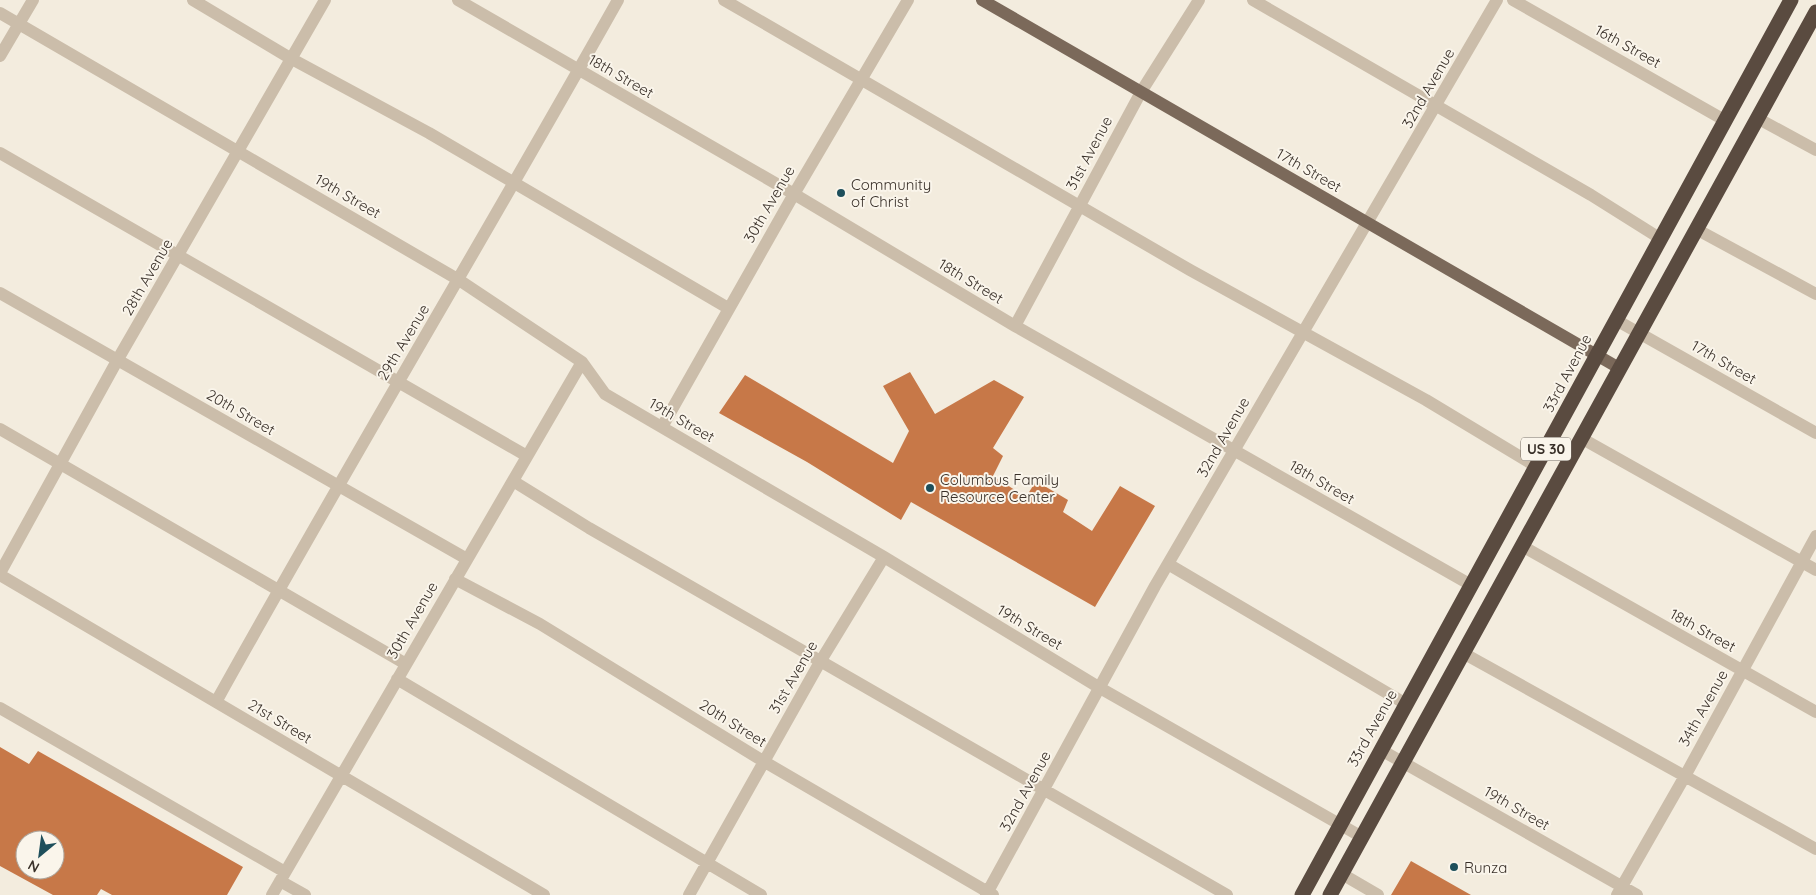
<svg xmlns="http://www.w3.org/2000/svg" width="1816" height="895" viewBox="0 0 1816 895" font-family="Quicksand,sans-serif">
  <style>
    .building { fill: #c77848; fill-rule: evenodd }
    .lines { fill: none; stroke-linecap: round; stroke-linejoin: round }
    .minor { stroke: #cbbdaa; stroke-width: 12 }
    .major { stroke: #7b695a; stroke-width: 12 }
    .highway { stroke: #5a4b40; stroke-width: 15 }
    .poi-dot { fill: #1e4f5b; stroke: #faf5eb; stroke-width: 2 }
    .labels { text-anchor: middle; dominant-baseline: central; stroke-width: 4; stroke-linejoin: round; paint-order: stroke }
    .shield { fill: #faf5eb; stroke: #736b63; stroke-width: 1 }
    .shield-label { font-size: 14px; font-weight: bold; fill: #393029 }
    .street-label { font-size: 15px; fill: #393029; stroke: #faf5eb }
    .poi-label { font-size: 15px; fill: #393029; stroke: #faf5eb; text-anchor: start }
  </style>
  <rect width="100%" height="100%" fill="#f3ecde"/>
  <path class="building" d="M910,372L935,414L994,380L1024,397L993,448L1003,456L993,476L1026,497L1036,481L1068,500L1063,512L1092,531L1120,486L1155,506L1095,607L911,502L901,520L807,462L719,413L745,375L893,463L909,431L883,386Z
    M0,747L29,764L38,751L243,867L227,895H112L101,889L97,895H53L0,866ZM25,840H55V870H25Z
    M1411,861L1471,895H1391Z"/>
  <g class="lines">
    <path class="minor" d="M193,0L290,58L429,133L728,308
      M458,0L794,194L1015,326L1471,585
      M724,0L1190,270L1426,400L1537,467
      M1253,0L1591,195L1661,239
      M1513,0L1726,121
      M0,13L459,280L582,362L605,394L884,557L1100,688L1362,837
      M0,56L33,0
      M1757,118L1816,150
      M0,153L527,456
      M1696,229L1816,294
      M0,293L467,559
      M1616,320L1816,433
      M1015,326L1141,92L1199,0
      M662,427L794,194L908,0
      M0,429L406,664
      M1581,438L1816,570
      M513,481L589,528L1227,895
      M1522,546L1816,712
      M1168,564L1406,704
      M0,573L118,359L325,0
      M0,575L544,895
      M455,579L540,624L763,761L993,895
      M1463,653L1816,849
      M397,679L761,895
      M216,702C347,466 486,235 618,0
      M0,708L285,872
      M1381,750L1637,895
      M1342,874L1378,895
      M280,881L305,895
      M272,895L582,362
      M689,895L820,662L884,557
      M986,895L1155,586L1497,0
      M1617,895L1685,776L1816,536"/>
    <path class="major" d="M982,0L1619,368"/>
    <path class="highway" d="M1302,895L1791,0
      M1330,895L1816,12"/>
  </g>
  <g class="poi-dot">
    <circle cx="841" cy="193" r="5"/>
    <circle cx="930" cy="488" r="5"/>
    <circle cx="1454" cy="867" r="5"/>
  </g>
  <g class="labels">
    <rect class="shield" x="1521" y="437.5" width="50" height="23" rx="4"/>
    <g class="shield-label">
      <text x="1546" y="449">US 30</text>
    </g>
    <g class="street-label">
      <text transform="translate(1628 46) rotate(29)">16th Street</text>
      <text transform="translate(621 76) rotate(30)">18th Street</text>
      <text transform="translate(1428 88) rotate(-60)">32nd Avenue</text>
      <text transform="translate(1089 153) rotate(-62)">31st Avenue</text>
      <text transform="translate(1309 170) rotate(30)">17th Street</text>
      <text transform="translate(348 196) rotate(30)">19th Street</text>
      <text transform="translate(769 204) rotate(-60)">30th Avenue</text>
      <text transform="translate(147 277) rotate(-60)">28th Avenue</text>
      <text transform="translate(971 281) rotate(31)">18th Street</text>
      <text transform="translate(403 342) rotate(-59)">29th Avenue</text>
      <text transform="translate(1724 362) rotate(30)">17th Street</text>
      <text transform="translate(1567 373) rotate(-62)">33rd Avenue</text>
      <text transform="translate(241 412) rotate(30)">20th Street</text>
      <text transform="translate(682 420) rotate(30)">19th Street</text>
      <text transform="translate(1223 437) rotate(-60)">32nd Avenue</text>
      <text transform="translate(1322 482) rotate(30)">18th Street</text>
      <text transform="translate(412 620) rotate(-60)">30th Avenue</text>
      <text transform="translate(1030 627) rotate(31)">19th Street</text>
      <text transform="translate(1703 630) rotate(29)">18th Street</text>
      <text transform="translate(793 677) rotate(-60)">31st Avenue</text>
      <text transform="translate(1703 708) rotate(-61)">34th Avenue</text>
      <text transform="translate(280 721) rotate(31)">21st Street</text>
      <text transform="translate(733 723) rotate(32)">20th Street</text>
      <text transform="translate(1372 728) rotate(-61)">33rd Avenue</text>
      <text transform="translate(1025 791) rotate(-61)">32nd Avenue</text>
      <text transform="translate(1517 808) rotate(30)">19th Street</text>
    </g>
    <g class="poi-label">
      <text x="851" y="184">Community<tspan x="851" dy="17">of Christ</tspan></text>
      <text x="940" y="479">Columbus Family<tspan x="940" dy="17">Resource Center</tspan></text>
      <text x="1464" y="867">Runza</text>
    </g>
  </g>
  <g transform="translate(40 855) rotate(209)"><circle r="24" fill="#faf5eb" stroke="#ada69d"/>
  <path d="M0-4L9 19L0 12L-9 19Z" fill="#1e4f5b"/>
  <text y="-8" font-size="14" font-weight="bold" text-anchor="middle" fill="#393029">N</text>
  </g>
</svg>
